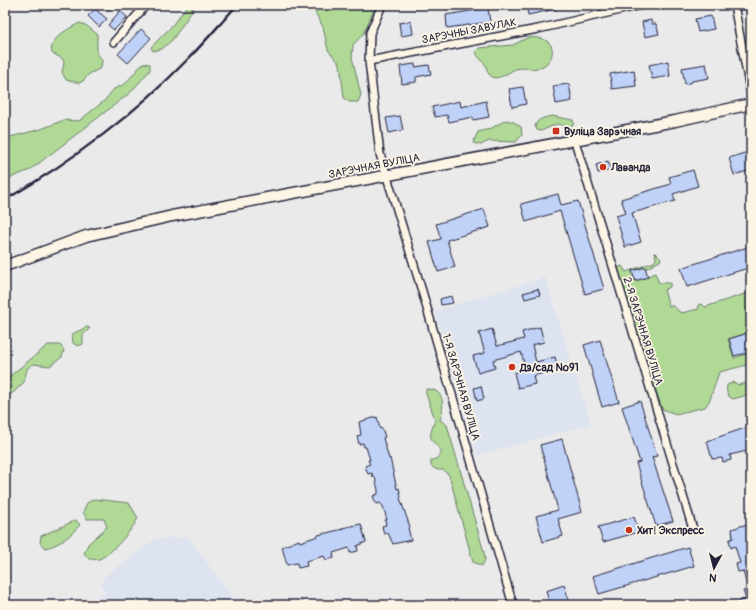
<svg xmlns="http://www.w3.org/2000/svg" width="756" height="610" viewBox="0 0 756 610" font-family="Pangolin,sans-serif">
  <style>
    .built { fill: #dde3ef }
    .green { fill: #b0d996; stroke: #697e68 }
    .building { fill: #c0d2f8; stroke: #22223b }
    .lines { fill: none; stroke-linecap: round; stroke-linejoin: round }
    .street-casing { stroke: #22223b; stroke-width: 10 }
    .secondary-casing { stroke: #22223b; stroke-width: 13 }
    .street { stroke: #fcf5e5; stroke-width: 7 }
    .secondary { stroke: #fcf5e5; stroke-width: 10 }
    .rail { stroke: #22223b; stroke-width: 2.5 }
    .poi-dot { fill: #c8321e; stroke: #fcf5e5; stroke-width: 1.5 }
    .labels { text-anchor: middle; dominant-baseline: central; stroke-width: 3.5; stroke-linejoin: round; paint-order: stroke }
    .street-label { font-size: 11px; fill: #22223b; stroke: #fcf5e5 }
    .poi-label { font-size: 11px; font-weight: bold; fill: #22223b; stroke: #fcf5e5; text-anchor: start }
  </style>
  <rect width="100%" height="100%" fill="#eaeaeb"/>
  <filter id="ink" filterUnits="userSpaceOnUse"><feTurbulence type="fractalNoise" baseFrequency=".025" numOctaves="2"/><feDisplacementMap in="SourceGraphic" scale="8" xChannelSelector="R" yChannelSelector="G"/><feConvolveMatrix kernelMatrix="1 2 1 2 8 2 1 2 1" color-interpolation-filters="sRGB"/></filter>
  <g filter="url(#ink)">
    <path class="built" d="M545,277L591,424L478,455L435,311Z
      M188,537L238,605H86L106,593L101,585L105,576L156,539Z"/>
    <path class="green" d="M98,5H142C133,12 129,8 120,7C116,6 110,9 107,10Z
      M188,5H196L173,39L162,49L153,51L151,47L170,28Z
      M311,5H376L363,34L353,45L352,57L361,95L358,102H349L344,98L340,64L328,50L323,27Z
      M80,23L87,26L97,34V53L102,60L101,68L89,74L83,81L79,83L66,80L62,72L64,63L63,59L52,53C48,39 69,28 80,23Z
      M529,37C535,38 544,37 549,43C556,50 551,62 543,66C531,72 525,66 516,69C509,71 496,84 489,74C487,72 487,69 486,66C483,60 477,58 476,51L479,48L513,45Z
      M143,63L150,64V70L131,92L86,127L30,170L5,180V130L10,137L41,129L64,120L79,121L104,101L114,89L125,84Z
      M552,116L573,120L574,124L570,127L557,124L541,131L537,130L535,126C538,118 544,118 552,116Z
      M506,120L514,122L521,127L522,135L516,142L489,141L481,145L473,143L478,132L490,129Z
      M655,252L661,258L660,261L645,269L644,267L632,271L636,281L655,273L659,283H670V287L664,290L669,306H673L681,313L699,309L698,305L702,304L705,307L751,292V332L728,339L734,358L750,353L751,364L719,372L710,400L705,407L676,414L662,409L632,320L617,268L622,266L626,272L654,262L656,259Z
      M87,327L90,328L83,335V344L78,346L73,343L72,334Z
      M48,345H60L64,350L62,357L50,366L33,364L27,369L24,382L14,392L5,398V380Z
      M734,382L738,385L751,382V394L733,399C727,396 726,393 727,385Z
      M426,389C446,389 444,407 440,420L447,425L484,552L485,560L482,566L473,562L449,475L443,470H437L431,466V461L439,457L442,451C426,436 430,438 435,419L426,394Z
      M94,499L129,503L138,518C133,529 111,555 99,559C96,560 92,559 89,559L84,553L88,544L107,527L104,519H87L83,512L87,503Z
      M76,520L80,525C70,536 60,545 45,548L40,543L41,536Z"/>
    <path class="building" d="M526,5H555L556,9L528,15Z
      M488,8L490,22L447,28L446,15Z
      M95,9L107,19L99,27L88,16Z
      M120,11L127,17L114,30L108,25Z
      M711,16L714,29L698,32L695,19Z
      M651,20L652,24H656L659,34L645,37L642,22Z
      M411,21L413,34L401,36L399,23Z
      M141,29L151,38L128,63L118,54Z
      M668,61L670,76L652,79L649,65Z
      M415,64V67L429,65L431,74L416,77V82L402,84L400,66Z
      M706,64L709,78L692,81V82L685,84L682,68Z
      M634,70L636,86L612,89L610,74Z
      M569,84L572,101L556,104L553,86Z
      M523,87L526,104L512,107L509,89Z
      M460,101L461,107L486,101L489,117L473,120V117L449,122L447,115L435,117L432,107Z
      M400,116L403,130L389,133L386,118Z
      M751,151V170L734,175L729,158Z
      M608,161L611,170L598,173L596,165Z
      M693,170L698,186L673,194L675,201L632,213L641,242L625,247L616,216L626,213L621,199L671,184L669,177Z
      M558,194L561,205L578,201L604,289L585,294L560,211L526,222L521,204Z
      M484,209L490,227L447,240L455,267L438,272L429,242L441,239L436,224Z
      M751,246V267L687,287L681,268Z
      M645,267L648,277L635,281L632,271Z
      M538,289L540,295L525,299L523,293Z
      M451,296L453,303L441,305L440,299Z
      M540,327L544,342L532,345L536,362L555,357L558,369L533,376L535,384L518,388L514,373L526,370L521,352L493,360L495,368L478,373L473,356L485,353L479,333L492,329L497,346L524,339L522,332Z
      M751,332V352L734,356L729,339Z
      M600,340L619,402L602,407L584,345Z
      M481,386L484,399L477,401L474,388Z
      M640,401L657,456L652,457L673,521L656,526L636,463L640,462L622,407Z
      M377,417L380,429L382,428L385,437L383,438L389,459L390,458L397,489L399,488L401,497L400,498L410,527L408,528L411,540L393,544L388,533L384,534L382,526L386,525L385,520H387L383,506L380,503L376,504L373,496L378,494V490L375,477H373L372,473L368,474L365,466L370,464L368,460H370L366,447H364L363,443L359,444L357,436L361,435L359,422Z
      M751,426V450L730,455L731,460L723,462L722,458L712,459L707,441Z
      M562,439L582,512L558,519L563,536L543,542L536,516L558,510L540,445Z
      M634,517L639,532L603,542L598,527Z
      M750,523L751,605H732V603L746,599L743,591L748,590L743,571L738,572L736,564L740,563L735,546L731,548L729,540L733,538L732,529Z
      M361,524L366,542L357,546L358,551L350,553L349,548L333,553L334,558L326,560L324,556L310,560L306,561L307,566L298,568L297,563L287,565L282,547L299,540L300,542L318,536V535L343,529L342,528Z
      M688,547L694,566L599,594L593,576Z
      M564,585L570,603L563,605H550L546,591Z"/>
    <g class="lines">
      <defs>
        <path id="street" d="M382,5L370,33L369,61L380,154L422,291L513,605
          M734,5L751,95
          M114,42L146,5
          M369,61L538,29L642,5
          M574,138L693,529"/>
        <path id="secondary" d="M5,266L86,236L172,216L675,121L751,104"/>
      </defs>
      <use href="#street" class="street-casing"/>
      <use href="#secondary" class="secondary-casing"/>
      <use href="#street" class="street"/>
      <use href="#secondary" class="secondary"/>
      <path class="rail" d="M5,200C72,161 134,115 188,59C205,42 221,23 237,5"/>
    </g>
  </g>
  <g class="poi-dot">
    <rect x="552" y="127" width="8" height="8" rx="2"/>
    <circle cx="603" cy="167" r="4"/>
    <circle cx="512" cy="367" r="4"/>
    <circle cx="629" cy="530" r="4"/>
  </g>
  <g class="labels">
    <g class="street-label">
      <text transform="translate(469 31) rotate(-11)">ЗАРЭЧНЫ ЗАВУЛАК</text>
      <text transform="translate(374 166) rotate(-11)">ЗАРЭЧНАЯ ВУЛІЦА</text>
      <text transform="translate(643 331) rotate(73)">2-Я ЗАРЭЧНАЯ ВУЛІЦА</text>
      <text transform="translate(461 387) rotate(74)">1-Я ЗАРЭЧНАЯ ВУЛІЦА</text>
    </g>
    <g class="poi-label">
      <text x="564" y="131">Вуліца Зарэчная</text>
      <text x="611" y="167">Лаванда</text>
      <text x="520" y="367">Дз/сад №91</text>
      <text x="637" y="530">Хит! Экспресс</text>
    </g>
  </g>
  <rect width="756" height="610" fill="none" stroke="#fcf5e5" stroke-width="20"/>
  <rect x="10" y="10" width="736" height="590" fill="none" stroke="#22223b" stroke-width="1.5" filter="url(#ink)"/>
  <g transform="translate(714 568) rotate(187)" stroke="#fcf5e5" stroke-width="3" paint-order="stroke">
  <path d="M0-3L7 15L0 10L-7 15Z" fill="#22223b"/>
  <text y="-6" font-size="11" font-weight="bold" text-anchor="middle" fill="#22223b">N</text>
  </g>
</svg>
